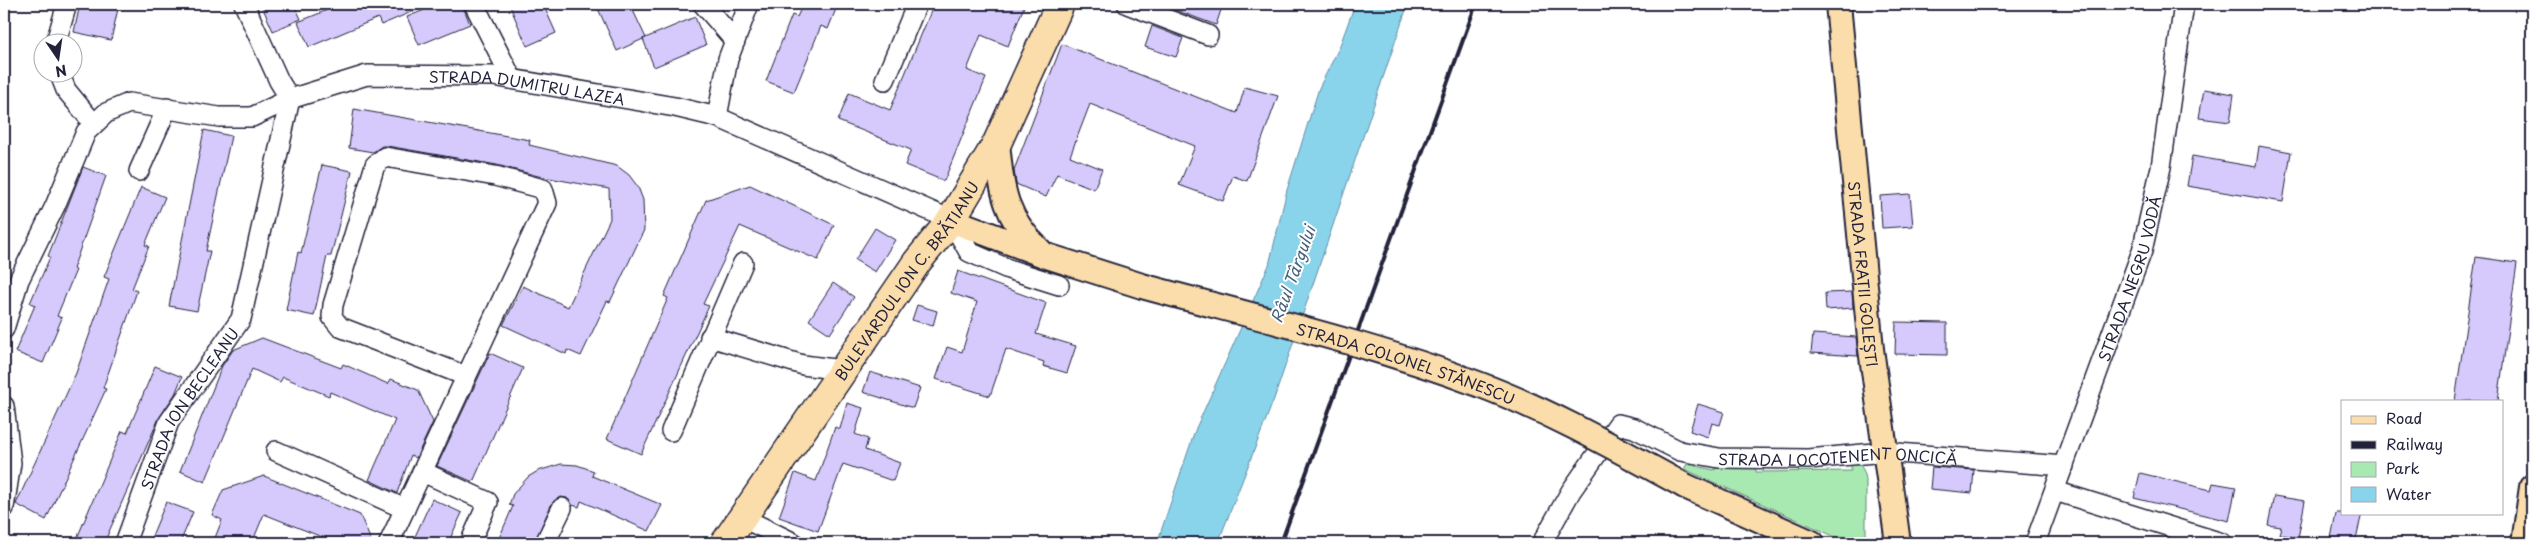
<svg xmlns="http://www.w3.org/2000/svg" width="2536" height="547" viewBox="0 0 2536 547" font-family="'Playpen Sans',sans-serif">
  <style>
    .green { fill: #a8e9b2; stroke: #658676 }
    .water { fill: #8ad4eb; stroke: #608da5 }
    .building { fill: #d6cafc; stroke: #22223b }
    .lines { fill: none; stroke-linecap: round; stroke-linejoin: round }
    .minor-casing { stroke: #22223b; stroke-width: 22 }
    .major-casing { stroke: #22223b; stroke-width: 28 }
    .highway-casing { stroke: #22223b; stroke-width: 31 }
    .minor { stroke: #fff; stroke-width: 19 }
    .major { stroke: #fbddab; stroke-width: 24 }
    .highway { stroke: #fbddab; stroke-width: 28 }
    .rail { stroke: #22223b; stroke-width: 4 }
    .major-bridge-casing { stroke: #22223b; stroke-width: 28; stroke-linecap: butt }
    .major-bridge { stroke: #fbddab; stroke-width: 24 }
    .labels { text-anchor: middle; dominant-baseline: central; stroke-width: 4; stroke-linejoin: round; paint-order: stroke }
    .street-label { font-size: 15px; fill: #22223b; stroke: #fff }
    .water-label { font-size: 16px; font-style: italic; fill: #466079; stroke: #fff }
  </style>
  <rect width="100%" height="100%" fill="#fff"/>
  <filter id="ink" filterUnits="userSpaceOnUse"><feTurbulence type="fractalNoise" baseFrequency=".02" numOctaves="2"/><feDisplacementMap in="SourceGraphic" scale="10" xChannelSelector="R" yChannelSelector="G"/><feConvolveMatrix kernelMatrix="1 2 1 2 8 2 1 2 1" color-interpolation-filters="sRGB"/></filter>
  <g filter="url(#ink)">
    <path class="green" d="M1851,459C1860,464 1864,468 1866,479V537L1858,542L1849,543L1684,469L1687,464L1714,470L1728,460H1755L1756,472L1851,471Z"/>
    <path class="water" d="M1355,4H1408L1274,399L1218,543H1157L1196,428L1269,265L1287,190L1319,88L1339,48Z"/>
    <path class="building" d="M80,4H119L111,40L74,32Z
      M261,4H294L301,19L273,31Z
      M342,4H430L381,25L378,18L309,47L298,22Z
      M439,4H462L470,24L419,45L407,17Z
      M509,4H543L556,33L527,46Z
      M596,4H630L646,38L643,39L695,17L706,45L654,67L643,39L617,51Z
      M803,4H838L828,29L821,26L794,92L766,81L792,15L797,17Z
      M934,4H1025L1008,46L981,35L967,70L986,78L944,181L905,165L911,150L838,121L849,93L890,110Z
      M1159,4H1223L1216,25Z
      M1152,26L1183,38L1176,57L1145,47Z
      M1062,44L1237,113L1245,87L1278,96L1247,181L1233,176L1223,201L1179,185L1195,146L1090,104L1070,156L1102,169L1094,189L1057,174L1046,197L1016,184L1014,170Z
      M2204,89L2234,94L2230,122L2199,118Z
      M354,109L530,140L529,145L617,166L629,175L638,187L643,200L644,230L610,302L607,301L581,356L567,350L566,354L503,325L523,286L568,307L610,219L609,189L538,176L497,165L387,146H382L373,152L349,148Z
      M204,130L231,136L206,251H210L197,311L169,306Z
      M2259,146L2291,152L2283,202L2187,186L2192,156L2256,167Z
      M322,165L352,171L331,256H327L314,316L286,310L298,252L301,253Z
      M83,167L106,176L73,269L76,270L57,316L62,318L43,363L15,352L35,305L30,303L50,257L48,256Z
      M750,185L834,225L818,260L740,226L703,304L709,306L641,454L607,439L668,298L664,296L706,200Z
      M141,187L165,197L145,245L149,246L132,289L137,291L103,388L106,389L46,520L16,504L76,373L109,279L104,277Z
      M1910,194L1913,226L1882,228L1880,196Z
      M875,228L895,240L875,272L855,260Z
      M2476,257L2517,263L2498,401H2455Z
      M958,271L1046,303L1036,334L1076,346L1067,373L1043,366L1044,362L1006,349L990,396L936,379L947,347L962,352L977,302L951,293Z
      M833,283L854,297L830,334L809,320Z
      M1852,292L1853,308L1826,310L1825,293Z
      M917,305L937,311L933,326L912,320Z
      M1896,322L1947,323V355L1895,354Z
      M1813,334L1856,337L1858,356L1811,353Z
      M262,338L341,368L343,364L388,384L391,379L418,390L433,422L416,458L411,455L397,493L369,480L395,420L330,392L329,396L283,377L280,382L252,369L205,482L180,471L222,366L233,350Z
      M490,353L523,368L473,482L437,466Z
      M155,366L182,377L175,394L159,418L104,543H75L122,431L127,433Z
      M870,372L920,388L913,408L863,392Z
      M847,403L863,408L855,434L868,439L865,450L900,463L893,481L843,464L818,531L779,517L795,473L816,481L835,427L840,429Z
      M1698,404L1724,412L1720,425L1712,423L1708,437L1690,431Z
      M561,464L577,465L594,471L592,476L662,505L649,531L581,501L579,507L572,505L567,498L561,497L552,503L534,543H497L513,506L509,505L513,494L528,477L538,471Z
      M1932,467L1974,470L1972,493L1930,489Z
      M2140,473L2211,490L2213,483L2236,487L2229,521L2134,498Z
      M264,476L360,515L372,543H337L264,514L252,543H213L222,520L212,515L223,490Z
      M2274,496L2305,501L2298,538L2279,534L2281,527L2268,525Z
      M432,499L462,513L448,543H412Z
      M166,502L193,512L180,543H149Z
      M2336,513H2362L2355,543H2330Z"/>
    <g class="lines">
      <defs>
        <g id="minor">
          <path d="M474,4L512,79"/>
          <path d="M703,4L735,41"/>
          <path d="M1127,4L1208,35"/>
          <path d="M56,42L67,4"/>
          <path d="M59,72L66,90L94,124"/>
          <path d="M885,80L917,4"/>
          <path d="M717,117L728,59L749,4"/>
          <path d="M139,171L167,108"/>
          <path id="s1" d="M4,329L19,280L55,206L86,132L106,113L129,103L219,117H252L290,99L367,75L493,76L675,107L717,117L951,220L969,252L1008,269L1059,285"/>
          <path d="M710,337L803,365L842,370"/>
          <path d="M4,406L11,463L4,508"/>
          <path d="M671,431L743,263"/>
          <path d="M276,451L405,509"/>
          <path d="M423,472L488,502L470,543"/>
          <path d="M2055,491L2222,543"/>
          <path d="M741,517L794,543"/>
          <path id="s2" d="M125,543L169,422L241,319L290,99L279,81L244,4"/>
          <path d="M389,543L547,203L543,189L495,176L385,157L375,165L333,305L332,317L340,327L466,376"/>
          <path d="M545,543L562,508"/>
          <path id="s3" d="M1542,543L1571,491L1618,424L1634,428L1680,451L1719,458L1808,459L1885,452L2064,466"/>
          <path id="s4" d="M2035,543L2142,251L2161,167L2184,4"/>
        </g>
        <g id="major">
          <path id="s5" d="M1838,4L1871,349L1898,543"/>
          <path d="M997,143C1002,192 1004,217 1041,252"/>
          <path d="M951,220L1044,255L1142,286"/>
          <path d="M1685,486L1812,543"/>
          <path d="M2524,543L2532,487"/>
        </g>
        <g id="highway">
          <path id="s6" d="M725,543L917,262L951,220L997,143L1060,4"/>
        </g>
      </defs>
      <use href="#minor" class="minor-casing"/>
      <use href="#major" class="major-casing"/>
      <use href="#highway" class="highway-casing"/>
      <use href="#minor" class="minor"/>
      <use href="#major" class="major"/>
      <use href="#highway" class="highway"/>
      <path class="rail" d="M1281,543L1476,4"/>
      <defs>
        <g id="major-bridge">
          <path id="s7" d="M1142,286C1255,317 1369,343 1478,384C1550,411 1617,449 1685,486"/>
        </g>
      </defs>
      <use href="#major-bridge" class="major-bridge-casing"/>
      <use href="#major-bridge" class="major-bridge"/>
    </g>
  </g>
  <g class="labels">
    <g class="street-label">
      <text stroke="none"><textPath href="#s1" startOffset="674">STRADA DUMITRU LAZEA</textPath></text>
      <text stroke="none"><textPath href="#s5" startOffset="271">STRADA FRAȚII GOLEȘTI</textPath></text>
      <text stroke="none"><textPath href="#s4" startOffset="281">STRADA NEGRU VODĂ</textPath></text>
      <text stroke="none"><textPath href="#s6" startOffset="319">BULEVARDUL ION C. BRĂTIANU</textPath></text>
      <text stroke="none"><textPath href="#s7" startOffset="275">STRADA COLONEL STĂNESCU</textPath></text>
      <text stroke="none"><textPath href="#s2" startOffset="150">STRADA ION BECLEANU</textPath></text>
      <text stroke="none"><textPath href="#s3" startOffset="368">STRADA LOCOTENENT ONCICĂ</textPath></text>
    </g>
    <g class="water-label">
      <text transform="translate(1292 274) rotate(-70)">Râul Târgului</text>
    </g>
  </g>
  <rect width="2536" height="547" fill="none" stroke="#fff" stroke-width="20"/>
  <rect x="10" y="10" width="2516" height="527" fill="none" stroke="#22223b" stroke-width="2" filter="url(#ink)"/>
  <rect x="2341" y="400" width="162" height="115" fill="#ffffff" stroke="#a7a7b1"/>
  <rect x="2351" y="416" width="25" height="8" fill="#fbddab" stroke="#a7a7b1"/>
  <text x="2386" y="424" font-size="15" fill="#22223b">Road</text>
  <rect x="2351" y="441" width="25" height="8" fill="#22223b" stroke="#a7a7b1"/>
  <text x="2386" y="450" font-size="15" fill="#22223b">Railway</text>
  <rect x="2351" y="462" width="25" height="15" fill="#a8e9b2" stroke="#a7a7b1"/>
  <text x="2386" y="474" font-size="15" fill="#22223b">Park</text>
  <rect x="2351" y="487" width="25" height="15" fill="#8ad4eb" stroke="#a7a7b1"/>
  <text x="2386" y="500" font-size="15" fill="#22223b">Water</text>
  <g transform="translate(58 58) rotate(167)"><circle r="24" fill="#ffffff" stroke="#a7a7b1"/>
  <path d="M0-4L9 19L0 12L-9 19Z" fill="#22223b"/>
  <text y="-8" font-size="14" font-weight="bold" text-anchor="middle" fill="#22223b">N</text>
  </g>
</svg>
